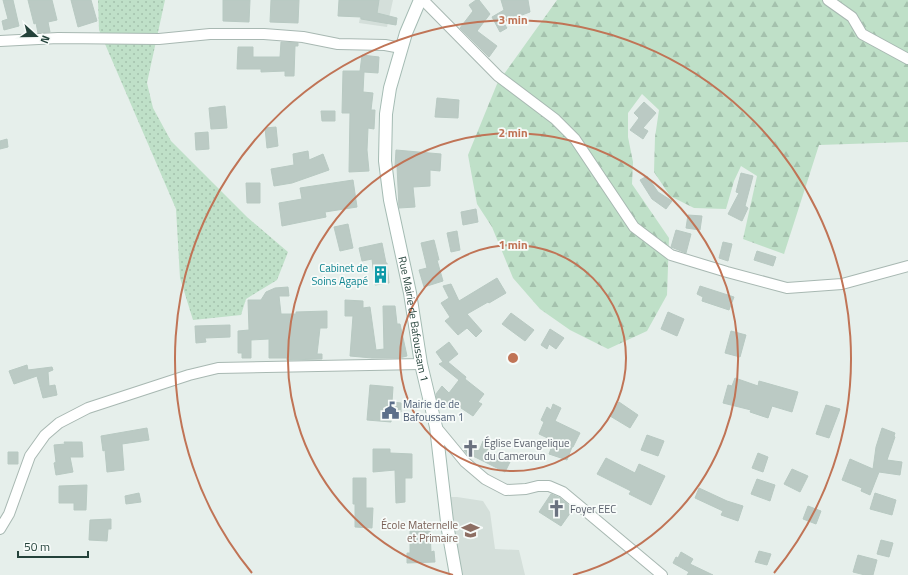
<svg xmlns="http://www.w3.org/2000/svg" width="908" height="575" viewBox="0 0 908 575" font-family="'Titillium Web',sans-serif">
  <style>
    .built { fill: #d4dfda }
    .grass { fill: url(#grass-dots) }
    .forest { fill: url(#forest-firs) }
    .building { fill: #bbcac4; stroke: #b8c9c2 }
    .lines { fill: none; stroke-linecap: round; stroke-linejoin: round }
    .street-casing { stroke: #a8b8b2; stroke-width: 12 }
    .secondary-casing { stroke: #a4bbb3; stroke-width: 14 }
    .street { stroke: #fff; stroke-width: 10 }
    .secondary { stroke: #fff; stroke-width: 12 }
    .ring { fill: none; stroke: #c07456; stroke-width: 2 }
    .labels { text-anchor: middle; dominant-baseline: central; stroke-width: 3.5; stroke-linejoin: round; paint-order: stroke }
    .culture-label { font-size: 11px; fill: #0d838f; stroke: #f7fbf9; text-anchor: end }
    .street-label { font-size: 11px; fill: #24423a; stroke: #f7fbf9 }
    .service-label { font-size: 11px; fill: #4e5e75; stroke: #f7fbf9; text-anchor: start }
    .worship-label { font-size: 11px; fill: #5b616d; stroke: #f7fbf9; text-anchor: start }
    .education-label { font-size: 11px; fill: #785e54; stroke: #f7fbf9; text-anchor: end }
    .centre { fill: #c07456; stroke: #f7fbf9; stroke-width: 2 }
    .ring-label { font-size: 12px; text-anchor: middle; font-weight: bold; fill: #c07456; stroke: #f7fbf9; stroke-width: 3.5; stroke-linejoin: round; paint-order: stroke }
  </style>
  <defs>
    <pattern id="grass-dots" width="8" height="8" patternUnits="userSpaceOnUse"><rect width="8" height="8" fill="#bfe0c8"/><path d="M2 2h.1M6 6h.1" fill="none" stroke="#a4c1ad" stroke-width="1.8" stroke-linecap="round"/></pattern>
    <pattern id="forest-firs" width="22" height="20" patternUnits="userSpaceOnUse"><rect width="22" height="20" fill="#bfe0c8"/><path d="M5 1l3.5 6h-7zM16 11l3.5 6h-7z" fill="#a4c1ad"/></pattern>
  </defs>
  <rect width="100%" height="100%" fill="#e6efeb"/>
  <path class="built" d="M363,0H393L387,27L359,23Z
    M445,497H457L483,501L490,512L495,549L519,550L525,575H458Z"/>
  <path class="grass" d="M98,0H165L147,83L153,108L171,141L247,217L288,252L277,280L246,299L241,315L193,320L180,278L176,209L99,30Z"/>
  <path class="forest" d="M557,0H908V142L819,145L784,254L743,239L757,176L741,166L734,181L726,209L694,208L670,196L654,172L655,137L659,110L642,94L628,113V137L633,162L632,184L669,238L667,295L647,331L608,349L570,330L540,309L513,278L492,227L477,204L468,155L497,84Z"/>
  <path class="building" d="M3,0H13L19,26L4,30L2,21L8,19Z
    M28,0H52L57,20L48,22L50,32L38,33L36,23L34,24Z
    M71,0H91L97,21L78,27Z
    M223,0H250L249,22L223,21Z
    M271,0H299L298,23L270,22Z
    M339,0H379L377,13L397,18L396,25L361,19V17L338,16Z
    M476,0H479L490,14L477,31L497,46L489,57L460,28L473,11L469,5Z
    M501,0H528L530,12L503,22L507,28L500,32L492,17L504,10Z
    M281,42L298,43V46H295L294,76H285V71L261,72V69H237L238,47H253V57H280Z
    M362,55L379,57L378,73L364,72L363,92L373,93L371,110H375L374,129L368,128L367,150L369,171L349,172L350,113H342L343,71H360Z
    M437,98L459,100L458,118L435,117Z
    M644,102L656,113L643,128L648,131L643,139L630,130L639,118L634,113Z
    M225,106L227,128L211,129L209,108Z
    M321,111H335V121H322Z
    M276,127L278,146L267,148L265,128Z
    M208,132L209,149L196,150L195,133Z
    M7,139L8,147L0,149V141Z
    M396,150L441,154L440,171L430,170V186L413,187L415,207L399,208L397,166H395Z
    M308,151L309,160L323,154L329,170L292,183L274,186L271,169L294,165L293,154Z
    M741,173L753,176L745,206L748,208L742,221L728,214L739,193L736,192Z
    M647,176L658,192L672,201L666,209L652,199L640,180Z
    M353,180L357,207L325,212L326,217L282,226L279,203L302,199L300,188Z
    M246,183H260V203H247Z
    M476,209L478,222L463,225L461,212Z
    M688,215L702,216L700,230L686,228Z
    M348,224L353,248L340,251L334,227Z
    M676,230L691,234L686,253L671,247Z
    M457,231L460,250L451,252L447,233Z
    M434,240L439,260H437L443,281L424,287L419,270L427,268L421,243Z
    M723,242L732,244L728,261L719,258Z
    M382,243L386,263H387L389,283L375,285L372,259L362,261L359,248Z
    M757,251L776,257L773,266L754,260Z
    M497,278L506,293L489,303L488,302L467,314L482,331L476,337L467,328L458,335L445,321L450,317L441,303L449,298L443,286L451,284L459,301Z
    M700,286L734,297L729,310L702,301L703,297L697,294Z
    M288,287L289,296H279L281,314H296V312L327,311V328H320L317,354H322V359L287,360V358H269V339L251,340V358H242V353H238V331L249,330L248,300H261L266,292L275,288Z
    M345,300L363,301V308L370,307L376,350L384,349L383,306H395L397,324H400L407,356L399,358H372L350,356L353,316H345Z
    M668,312L684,319L677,336L661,329Z
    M511,313L534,330L525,341L502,324Z
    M230,325V337L205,338L206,342L196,343L195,326Z
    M550,329L564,338L556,349L549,344L547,349L541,345Z
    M731,331L746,335L740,357L725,353Z
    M449,342L458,354L448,362L466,377L465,379L484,394L478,402L482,404L473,416L452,402L447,408L437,400L436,394L442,386L449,393L459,380L439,364L443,362L436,352Z
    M27,365L28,370L52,367L53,370L48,372L49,386L55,385L57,395L43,398L37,376L14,384L9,371Z
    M735,378L758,386L759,381L798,392L792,412L772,406L768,418L750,412L751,410L723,403L728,385L732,386Z
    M370,385L393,387L392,402L401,403V412L392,411L391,422L367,420Z
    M619,402L638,415L630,428L610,416Z
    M553,404L561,408L555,421L580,433L573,447H572L567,460L549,454L554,441L539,434L544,422L541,420L547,407L551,410Z
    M826,405L840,409L829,438L816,434Z
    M147,428L149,440L122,444L124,470L107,472L105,450L103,451L101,436Z
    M882,428L895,433L894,436L895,437L887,460L902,462L900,475L879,472L870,495L861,491L862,488L842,480L850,459L873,469L876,447Z
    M647,435L664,441L658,456L641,450Z
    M483,441L490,445L487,451L510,462L505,472L471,455L469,456L463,449L473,442L479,451Z
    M64,442H82L83,457H70L73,472L56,475L54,463L56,462L54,445L65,444Z
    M373,449H390V453L412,454V478H405V502L396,503L395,470L373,472Z
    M8,452H18V464H8Z
    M758,453L768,457L763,472L752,468Z
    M606,458L635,473L639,464L665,476L651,505L629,494L631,491L597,474Z
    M792,469L808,476L800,492L784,484Z
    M353,478H366V508H373L372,528L355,527V504H353Z
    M757,479L775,485L770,501L751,494Z
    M87,485L86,510H74V503H59V486Z
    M699,488L727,501L743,506L738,521L721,515L723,511L695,498Z
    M139,493L141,502L126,504L125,496Z
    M875,493L896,500L892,515L870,509Z
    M551,494L560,498L573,509L561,526L539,512Z
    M808,506L821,511L816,524L803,519Z
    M111,519V529H108L107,541L89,540L90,520Z
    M410,531H430L431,552L434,551L435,562L407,563V553H410Z
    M881,540L893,543L889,557L877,554Z
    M759,551L771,554L767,565L755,562Z
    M681,552L693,559L690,564L713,575H687L689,572L673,563L676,557L678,558Z
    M858,555L877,560L873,575H865L853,572Z"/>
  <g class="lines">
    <defs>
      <path id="street" d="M423,0L498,76L555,119L575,139L634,227L671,255L727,272L787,288L842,284L908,266
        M828,0L852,17L862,34L908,59
        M0,41L58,38L159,39L210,34H264L303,37L338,44L385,45L401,48
        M436,427L465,462L485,479L506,490L526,489L538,486H549L563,492L662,575
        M0,529L9,514L30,456L45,435L59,423L88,408L189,375L218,368L421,364"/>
      <g id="secondary">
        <path id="s1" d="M420,0L406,33L390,88L386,114L385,161L390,200L410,293L421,364L436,427L448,530L456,575"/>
      </g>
    </defs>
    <use href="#street" class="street-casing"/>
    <use href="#secondary" class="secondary-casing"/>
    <use href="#street" class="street"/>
    <use href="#secondary" class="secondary"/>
  </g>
  <g class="ring">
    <circle cx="513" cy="358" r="113"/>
    <path d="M453 575A225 225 0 1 1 573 575"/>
    <path d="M252 573A338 338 0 1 1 774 573"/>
  </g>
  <defs>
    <symbol id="building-bare" viewBox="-9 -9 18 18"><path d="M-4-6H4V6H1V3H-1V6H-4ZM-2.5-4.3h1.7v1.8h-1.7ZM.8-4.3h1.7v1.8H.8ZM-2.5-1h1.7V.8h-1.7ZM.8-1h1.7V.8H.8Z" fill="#0f9aa8" stroke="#f7fbf9" stroke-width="2.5" paint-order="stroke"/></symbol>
    <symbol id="civic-bare" viewBox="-9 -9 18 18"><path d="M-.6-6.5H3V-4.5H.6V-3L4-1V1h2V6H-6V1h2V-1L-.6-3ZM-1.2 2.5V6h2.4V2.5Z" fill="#5c6f8a" stroke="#f7fbf9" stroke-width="2.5" paint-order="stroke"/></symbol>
    <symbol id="church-bare" viewBox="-9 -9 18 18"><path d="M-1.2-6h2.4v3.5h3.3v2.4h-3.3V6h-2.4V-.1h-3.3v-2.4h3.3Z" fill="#6b7280" stroke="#f7fbf9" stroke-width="2.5" paint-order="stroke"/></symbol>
    <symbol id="school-bare" viewBox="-9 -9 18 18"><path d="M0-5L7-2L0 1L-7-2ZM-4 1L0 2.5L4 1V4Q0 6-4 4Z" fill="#8d6e63" stroke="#f7fbf9" stroke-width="2.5" paint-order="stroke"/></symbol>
  </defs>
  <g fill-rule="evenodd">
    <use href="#building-bare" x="368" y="262" width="25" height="25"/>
    <use href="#civic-bare" x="378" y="398" width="25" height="25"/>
    <use href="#church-bare" x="458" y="436" width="25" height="25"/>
    <use href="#church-bare" x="544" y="496" width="25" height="25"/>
    <use href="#school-bare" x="458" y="518" width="25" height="25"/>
  </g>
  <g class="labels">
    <g class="culture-label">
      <text x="368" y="268">Cabinet de<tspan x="368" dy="13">Soins Agapé</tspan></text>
    </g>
    <g class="street-label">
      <text stroke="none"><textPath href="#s1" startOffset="327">Rue Mairie de Bafoussam 1</textPath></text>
    </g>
    <g class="service-label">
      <text x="403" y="404">Mairie de de<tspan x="403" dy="13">Bafoussam 1</tspan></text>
    </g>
    <g class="worship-label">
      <text x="484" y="443">Église Evangelique<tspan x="484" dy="13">du Cameroun</tspan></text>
      <text x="570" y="509">Foyer EEC</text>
    </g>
    <g class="education-label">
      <text x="458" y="525">École Maternelle<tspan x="458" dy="13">et Primaire</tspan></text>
    </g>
  </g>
  <circle cx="513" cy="358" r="6" class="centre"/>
  <g class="ring-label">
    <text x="513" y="24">3 min</text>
    <text x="513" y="137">2 min</text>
    <text x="513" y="249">1 min</text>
  </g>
  <g transform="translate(36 36) rotate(111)" stroke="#f7fbf9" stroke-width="3" paint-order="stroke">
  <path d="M0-3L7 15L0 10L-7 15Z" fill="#24423a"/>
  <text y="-6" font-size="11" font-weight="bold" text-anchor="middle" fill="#24423a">N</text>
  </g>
  <path d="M18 551v6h70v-6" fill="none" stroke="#24423a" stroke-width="2"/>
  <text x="24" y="551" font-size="12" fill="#24423a" stroke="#f7fbf9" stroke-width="3" paint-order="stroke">50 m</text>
</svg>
